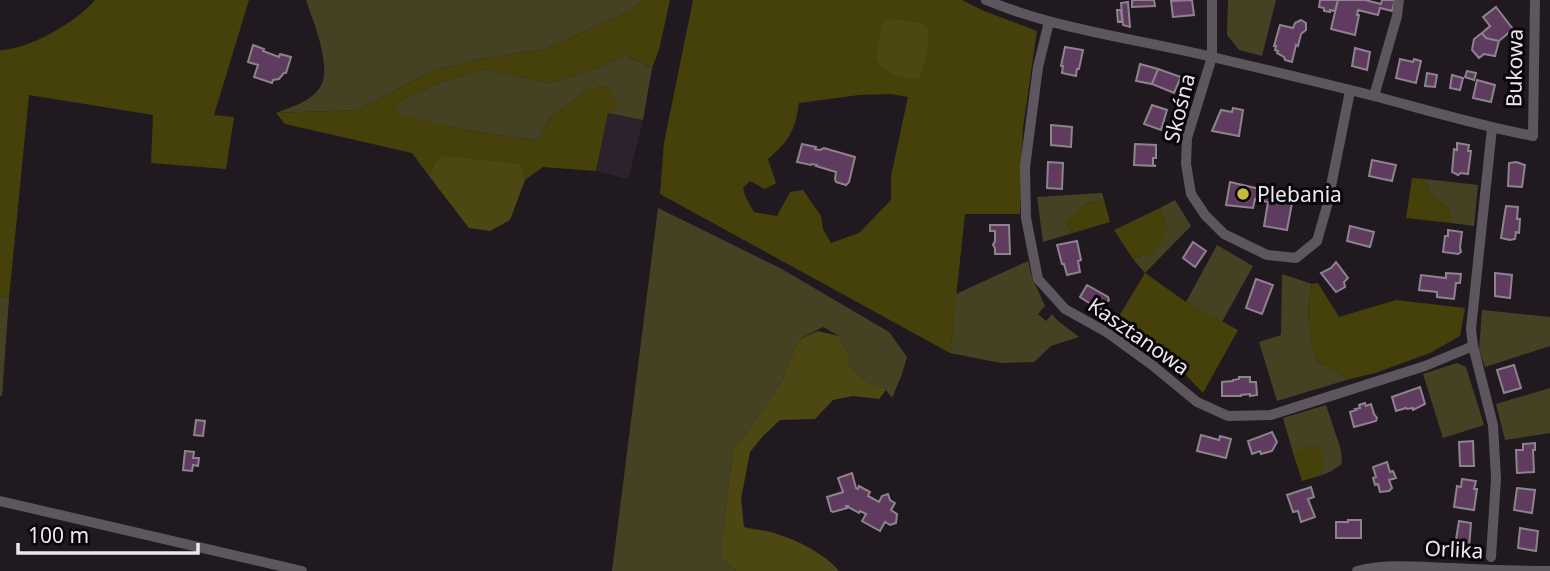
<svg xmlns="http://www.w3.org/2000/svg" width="1550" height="571" viewBox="0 0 1550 571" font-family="'Noto Sans',sans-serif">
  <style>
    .built { fill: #2c212c }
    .green { fill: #454223 }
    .forest { fill: #46410a; fill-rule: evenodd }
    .water { fill: #4d4813 }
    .building { fill: #5f3c5f; stroke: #8c838c; stroke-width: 2 }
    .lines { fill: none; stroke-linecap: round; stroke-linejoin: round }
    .minor { stroke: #5e565e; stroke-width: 10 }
    .poi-dot { fill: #c7bb3b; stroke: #080608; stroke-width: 2.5 }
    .labels { text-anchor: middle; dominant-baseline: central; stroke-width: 6; stroke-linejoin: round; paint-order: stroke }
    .street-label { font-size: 21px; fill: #ede8ed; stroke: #080608 }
    .poi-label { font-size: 21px; fill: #ede8ed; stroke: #080608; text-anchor: start }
  </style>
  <rect width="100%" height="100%" fill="#201a20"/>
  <path class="built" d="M608,113L643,120L628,179L596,171Z"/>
  <path class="green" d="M306,0H643L630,11L546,49L481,59L432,71L358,110L276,113C291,107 309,102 319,89C334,70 313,21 306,0Z
    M1228,0H1276L1262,56L1239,50L1227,35Z
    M625,55L652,68L643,120L608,113L607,86L585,90L566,107L550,117L538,141L459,129L394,114L400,101L441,82L486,69L550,83L595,69Z
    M1425,179L1478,185L1474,226L1451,223V211L1430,193Z
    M1102,193L1104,200L1087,204L1065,223L1073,233L1043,242L1037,197Z
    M1175,200L1191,226L1145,273L1133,259L1152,253L1167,225L1160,208Z
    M658,208L780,268L889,332L907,357L902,374L892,398L886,390L864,380L849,366L848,355L839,336L823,327L798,340L783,379L761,413L733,450L723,533V560L736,571H612Z
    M1217,245L1253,266L1222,322L1186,302Z
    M1028,261L1032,277L1045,306L1038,314L1046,321L1052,314L1057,320L1079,337L1051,346L1034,362L1001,363L950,353L956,294Z
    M1282,274L1312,284C1305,311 1309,334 1317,361L1350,379L1277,401L1259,342L1281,335Z
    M0,296L9,298L2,396H0Z
    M1482,310L1550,317V346L1485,367L1479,350Z
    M1457,363L1466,367L1484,425L1443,438L1423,374Z
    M1550,388V433L1505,440L1496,404Z
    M1326,405L1341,450L1342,464L1330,472L1319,476L1324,468L1298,451L1294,456L1283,418Z"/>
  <path class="forest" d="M95,0H249L214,115L234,117L226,169L151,163L153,115L29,95L9,298L0,296V50C28,50 77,22 95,0Z
    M643,0H670L659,50L652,68L625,55L595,69L550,83L486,69L441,82L400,101L395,113L459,129L538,141L550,117L566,107L585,90L607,86L619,105L608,113L596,171L543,167L525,180L521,164L435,163L429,176L412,153L285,124L276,113L358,110L432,71L481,59L546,49L630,11Z
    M693,0H962L984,11L1037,31L1023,128L1020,214H965L950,353L660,194L664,143ZM891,94L908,97L891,176V200L859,233L831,243L823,229L821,216L803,190L790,192L777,216L754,212L745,196L743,188L750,181L765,189L776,183L768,159C789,141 795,131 799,103L859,95Z
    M1412,178L1425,179L1430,193L1451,211V223L1406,218Z
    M1104,200L1110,222L1073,233L1065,223C1077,207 1084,204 1104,200Z
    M1160,208L1167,225L1163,242L1152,253L1133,259L1114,230Z
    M1145,273L1186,302L1238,330L1203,393L1160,348L1112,328Z
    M1318,283L1339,317L1396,300L1465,308L1460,336L1430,353L1375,373L1350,379L1317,361C1309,334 1305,311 1312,284Z
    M1311,445L1320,447L1324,468L1319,476L1302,481L1294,456L1298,451Z"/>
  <path class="water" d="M893,19L924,24L929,28C928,47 926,62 918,79L906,78L891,74L880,66L876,57L882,25L886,21Z
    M443,156L521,164L525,180L510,220L490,231L469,228L429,176L435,163Z
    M818,331L839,336L848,355L849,366L864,380L886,390L879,399L853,396L833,400L815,419L780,420L763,436L750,452L741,499L744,527C755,530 767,530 777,534C799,541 825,554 839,571H736L723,560V533L733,450L761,413L783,379L798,340Z"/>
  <path class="building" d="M1132,0H1154L1155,6L1132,7Z
    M1192,0L1194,15L1173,17L1171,1Z
    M1320,0H1338L1335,11L1330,10V12L1324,11V8L1319,7Z
    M1338,0H1365L1381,4L1382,0H1395L1392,11L1380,8L1378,15L1358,10L1357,15H1359L1355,35L1331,29Z
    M1128,2L1130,27L1123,25L1121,3Z
    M1496,7L1513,29L1499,41L1486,38L1482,33L1490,26L1483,17Z
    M1117,10H1121L1122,21L1118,22Z
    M1301,20L1306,23V30L1301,34L1298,46L1296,45L1292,62L1285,60L1284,57L1277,53L1278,51L1275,50L1276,46H1274L1280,25L1293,28L1295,23Z
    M1482,33L1486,38L1499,41L1495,56L1484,54L1479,58L1472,50L1474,39Z
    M253,45L264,49L263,51L279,57L280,54L291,57L286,73H284L279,79L273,80L272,83L254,77L258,65L248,62Z
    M1065,47L1083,50L1079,69H1077L1076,76L1062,73L1063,66H1061Z
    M1355,48L1370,52L1367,70L1352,66Z
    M1400,59L1413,62L1414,59L1421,61L1416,83L1396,78Z
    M1140,64L1158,69L1152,84L1136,81Z
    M1158,69L1181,77L1174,93L1152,84Z
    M1467,71L1476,73L1474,80L1465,77Z
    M1427,73L1437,75L1435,87L1425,86Z
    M1452,75L1463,78L1460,90L1450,88Z
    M1477,80L1495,85L1491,102L1473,98Z
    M1152,105L1167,110L1161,130L1144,124Z
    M1233,108L1243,110L1239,136L1212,131L1221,110L1232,112Z
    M1051,125L1072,127L1071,147L1051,145Z
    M1457,143L1469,145L1468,151H1471L1468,174L1461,173L1458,175L1452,172L1454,149L1457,150Z
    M802,144L816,147L815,149L820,150L824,148L855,157L849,182L846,185L836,182L835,179L836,172L816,166L817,165L812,164L811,165L797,162Z
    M1135,144L1156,145V158H1153V165L1156,166L1134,165Z
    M1372,160L1396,165L1392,181L1369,176Z
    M1048,162L1063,163L1062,189L1047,188Z
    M1516,162L1525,165L1522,187L1508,186L1509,163Z
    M1230,182L1260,189L1258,200L1255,199L1253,208L1226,205Z
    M1261,186L1294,192L1287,230L1264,226L1268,202L1258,200Z
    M1506,206L1518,207L1517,219H1520L1519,233L1516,232L1515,239L1510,240L1501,238Z
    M990,225H1009L1010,254H995V248L993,245L995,241V231H990Z
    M1350,226L1374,232L1370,247L1347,241Z
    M1448,230L1462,232L1460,247L1461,252L1458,254L1443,252L1445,236H1448Z
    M1077,241L1081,260L1078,261L1080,272L1067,275L1064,264H1062L1057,245Z
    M1193,242L1206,251L1195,267L1183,258Z
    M1336,262L1348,278L1344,282L1345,287L1336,292L1321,273L1331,268Z
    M1446,273L1461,274L1460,283H1456L1454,299L1437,297V292L1419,290L1421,275L1446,278Z
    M1495,273L1512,275L1510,298L1495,296Z
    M1256,279L1273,285L1262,314L1246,308Z
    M1087,285L1108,297L1109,300L1100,310L1080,297Z
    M1514,365L1521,388L1504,393L1497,370Z
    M1239,377H1250V382H1256L1257,395L1250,396V394L1241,395V396H1222V382L1233,381V380L1239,379Z
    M1420,387L1425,404L1413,410V408L1407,409L1406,408L1396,411L1392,397Z
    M1365,403L1366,406L1371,404L1374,414L1377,418L1376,421L1354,427L1350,412L1356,410L1355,409L1360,408L1359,405Z
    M196,420L205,421L203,436L194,435Z
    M1272,432L1277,442L1272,451L1261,454L1260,451L1252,454L1248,441Z
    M1201,435L1219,440L1220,436L1231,439L1226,458L1197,451Z
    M1473,441L1474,466H1460L1459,442Z
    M1535,443V450H1533L1534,472L1517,473L1516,450H1523V444Z
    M185,451L194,452L193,458H199L198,466L193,465L192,471L183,470Z
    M1387,462L1390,472L1393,471L1396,478L1389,480L1392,488L1389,491L1380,492L1378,484L1375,485L1373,478L1376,477L1373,467Z
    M852,473L856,488L858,489L859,486L870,492L868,496L879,502L882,496L888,494L890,500L895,503L891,510L897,514L896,523L890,525L885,522L880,531L862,521L866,514L860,511L859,513L848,507V506H846L847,508L833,512L831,511L827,497L843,492L838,478Z
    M1462,479L1476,481L1474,489H1477L1474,510L1454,507L1457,486L1461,487Z
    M1311,487L1314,497L1308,499L1315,517L1301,522L1298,511L1293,512L1287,495Z
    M1517,488L1535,490L1532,513L1514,510Z
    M1348,520H1361V538H1336V522H1348Z
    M1459,521L1471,523L1469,548L1465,547L1464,549L1455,546Z
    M1520,528L1538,531L1536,551L1518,548Z"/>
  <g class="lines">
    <path class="minor" d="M986,0C1058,30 1137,39 1212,57C1268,70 1323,83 1378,97C1430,111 1480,126 1533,136L1535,0
      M1212,0V57L1187,138L1186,164L1191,194L1205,215L1224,234L1267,255L1296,258L1317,241L1327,206L1350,91
      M1049,22L1038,67L1025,167L1026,218L1038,279L1065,309L1108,333L1152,365L1197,402L1228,416L1271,415L1425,366L1473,346
      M1374,96L1397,16L1399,0
      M0,501L302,571
      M1491,557L1496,478L1493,425L1473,346L1471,329L1492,128
      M1357,571C1388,563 1419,567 1451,568C1484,570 1517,571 1550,571"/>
  </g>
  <circle class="poi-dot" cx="1243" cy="194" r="7"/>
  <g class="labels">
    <g class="street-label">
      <text transform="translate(1514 68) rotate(-89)">Bukowa</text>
      <text transform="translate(1179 108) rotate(-76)">Skośna</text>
      <text transform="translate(1139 336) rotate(35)">Kasztanowa</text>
      <text transform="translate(1454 549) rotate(3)">Orlika</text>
    </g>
    <g class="poi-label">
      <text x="1257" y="194">Plebania</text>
    </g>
  </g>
  <path d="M18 543v10h180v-10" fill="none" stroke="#ede8ed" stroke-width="3.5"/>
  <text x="28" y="543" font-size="21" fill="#ede8ed" stroke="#080608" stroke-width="5" paint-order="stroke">100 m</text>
</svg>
